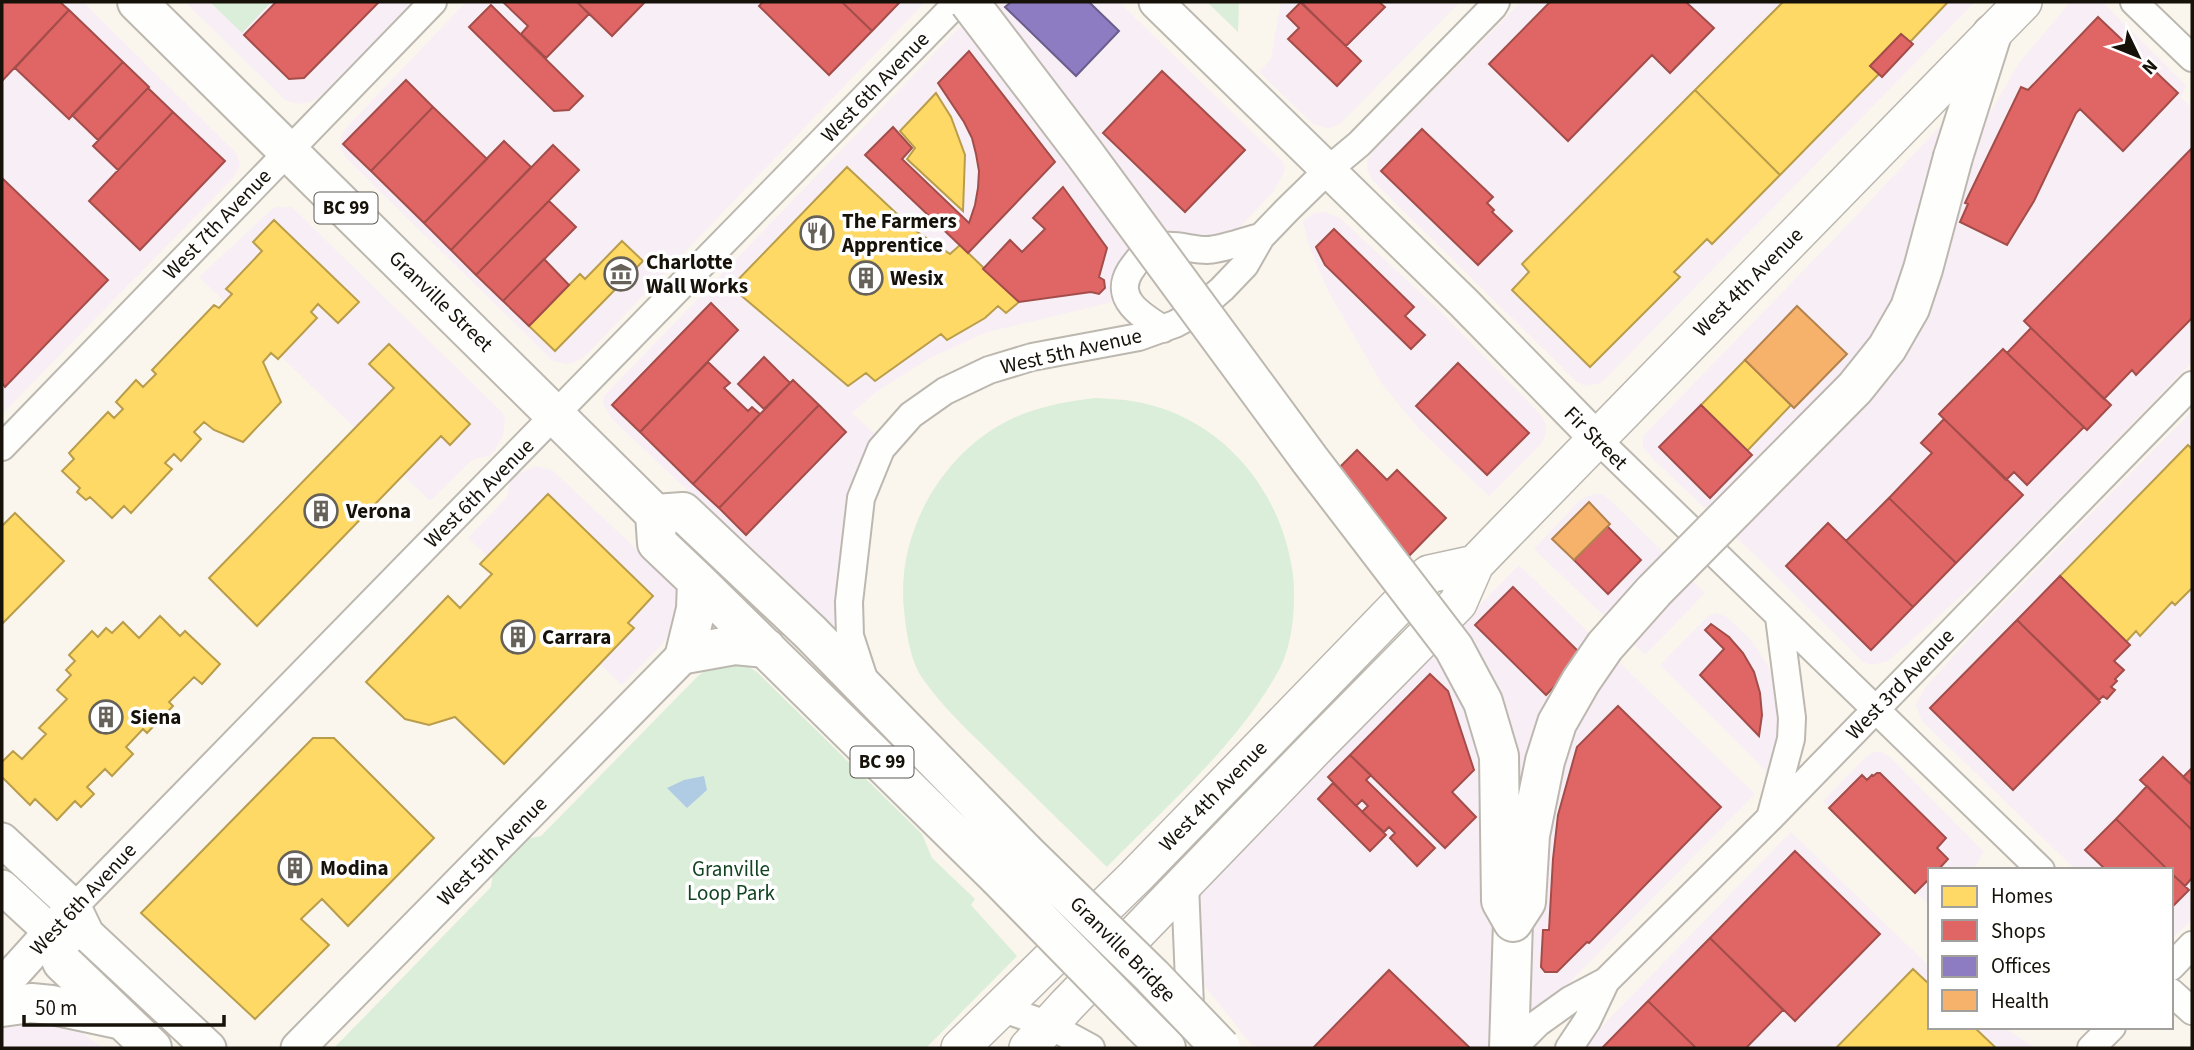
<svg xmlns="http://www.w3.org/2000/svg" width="2194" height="1050" viewBox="0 0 2194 1050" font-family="'Source Sans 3',sans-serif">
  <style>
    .commercial { fill: #f8eef5 }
    .green { fill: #dbeed9 }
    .water { fill: #b0cce4 }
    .homes { fill: #ffd966; stroke: #b99d4a; stroke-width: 2 }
    .shops { fill: #e06666; stroke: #a34d4a; stroke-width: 2 }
    .offices { fill: #8e7cc3; stroke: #6a5c8b; stroke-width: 2 }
    .health { fill: #f6b26b; stroke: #b3824e; stroke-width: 2 }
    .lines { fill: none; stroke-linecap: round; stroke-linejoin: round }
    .minor-casing { stroke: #bcb8b0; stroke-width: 30 }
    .tertiary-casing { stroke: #bcb8b0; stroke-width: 37 }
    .secondary-casing { stroke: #bcb8b0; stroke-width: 40 }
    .trunk-casing { stroke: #bcb8b0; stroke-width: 42 }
    .minor { stroke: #fefefc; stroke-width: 26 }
    .tertiary { stroke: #fefefc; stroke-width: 33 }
    .secondary { stroke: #fefefc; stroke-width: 37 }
    .trunk { stroke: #fefefc; stroke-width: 38 }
    .trunk-bridge-casing { stroke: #bcb8b0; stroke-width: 42; stroke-linecap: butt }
    .trunk-bridge { stroke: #fefefc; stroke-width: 38 }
    .labels { text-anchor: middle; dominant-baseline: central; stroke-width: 7; stroke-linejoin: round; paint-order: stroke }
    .shield { fill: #fff; stroke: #5c5953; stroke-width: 2 }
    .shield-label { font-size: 19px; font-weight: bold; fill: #161209 }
    .street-label { font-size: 21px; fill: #161209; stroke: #fff }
    .poi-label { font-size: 21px; font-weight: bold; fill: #161209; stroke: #fff; text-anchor: start }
    .park-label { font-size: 21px; fill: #124422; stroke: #fff }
  </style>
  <rect width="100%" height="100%" fill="#faf6ed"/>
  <path class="commercial" d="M2,2H83L237,154L240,166L233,178L2,414Z
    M185,2H409L411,5L320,96L312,102L299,104L285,100Z
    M466,2H925L584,357L575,362L566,364L553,361L346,158L340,148L341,136L346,128Z
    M984,2H1119L1283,162L1285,171L1273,192L1239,228L1222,236L1118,267L1113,302L984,333L930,358L876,392L852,413L876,435L838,629L803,599L612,419L603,404L604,396Z
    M1281,2H1460L1340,124L1329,129L1312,123L1259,72L1271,59Z
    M1521,2H1975L1606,378L1600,383L1589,386L1577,382L1373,181L1368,172L1367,162L1371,153Z
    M2070,2H2102L2186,85L2181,97L2192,108V362L1989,571L1888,661L1871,665L1863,662L1759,559L1654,460L1643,447V436L1838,235L1944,122L1946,121L1968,161L1988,116L2019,63Z
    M277,207H291L296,211L500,410L505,418L503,436L495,450L489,456L472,460L430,501L199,277L271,210Z
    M1325,212L1340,218L1439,310L1541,415L1545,423L1546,430L1545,436L1541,444L1489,496L1420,430L1382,384L1328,291L1309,245L1303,221L1314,213Z
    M2192,411V920L2171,939V870H2076L1922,721L1916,706L1917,702L1925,688L1974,633Z
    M536,466L552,470L678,588L679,627L622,685L468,538L507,497L510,482L520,473Z
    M1595,494H1602L1610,500L1705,593L1645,655L1534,549L1578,502L1585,497Z
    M1519,565L1755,794L1505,1048H1254L1197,976L1198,892Z
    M1715,613L1727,617L1750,639L1768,665L1780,699L1781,731L1774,760L1767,772L1660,665L1708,616Z
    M1873,752H1882L1890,757L1984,852L1973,870H1930V906L1823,801L1865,758Z
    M1791,832L1930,967V1027H2003L2035,1048H1585L1606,1022Z
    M58,1015L103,1048H2V1025Z"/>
  <path class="green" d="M210,2H271L242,33Z
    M1207,2H1239L1238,32Z
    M1095,398C1107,399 1120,399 1132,401C1220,415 1282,489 1293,575C1296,602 1293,643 1280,668C1238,745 1167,805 1107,867C1070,831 1033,795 997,759C972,734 940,705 921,676C910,659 906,630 904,610C895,530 947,443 1023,414C1047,405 1070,401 1095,398Z
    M725,662L746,665L757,672L922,834L932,858L975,899L971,905L1017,956L926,1048H334L491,887L493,873L526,839L541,836L699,675L711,667Z"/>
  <path class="water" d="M704,776L707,790L687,808L667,788L684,780Z"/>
  <path class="homes" d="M1783,2H1948L1910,42L1901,34L1870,66L1879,74L1780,175L1695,90Z
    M1695,90L1780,175L1712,244L1707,239L1674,272L1680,277L1590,367L1512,290L1529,272L1522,264Z
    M936,93L951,117L965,155L963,211L907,159L915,148L900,131Z
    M847,167L913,229L950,254L960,245L1019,302L1006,313L998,306L985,318L947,340L941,334L875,381L866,373L848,386L731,287Z
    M274,220L359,302L338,323L318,304L311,312L317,318L278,359L271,353L263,362L281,402L243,442L214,430L204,422L194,432L201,439L181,461L174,454L165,463L172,469L131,513L124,506L112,518L90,497L86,500L77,492L80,488L62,471L74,459L69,453L108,412L114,418L123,409L116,402L136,380L143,387L156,374L152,370L214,305L219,308L232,294L226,289L262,251L253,242Z
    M622,241L643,261L555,351L529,326L580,274L585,279Z
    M389,344L470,424L450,445L441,436L257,626L209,578L394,388L369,364Z
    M1745,360L1791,405L1747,451L1701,405Z
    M2188,445L2192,449V588L2175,605L2172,602L2140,636L2136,631L2126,642L2060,576Z
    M548,494L653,596L628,623L634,628L504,764L455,717L429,725L405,719L366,682L448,596L460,608L492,574L480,564Z
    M15,513L64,561L2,624V526Z
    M160,616L180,636L185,631L220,664L202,684L194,677L169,702L173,706L147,733L143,729L126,747L133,754L112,776L105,769L87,787L94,794L81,807L75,801L57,820L35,799L30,805L2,777V762L13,751L22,759L46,734L39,728L67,699L57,690L71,675L66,670L75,661L69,655L92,631L98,637L106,628L112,633L123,622L139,638Z
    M313,738H334L434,838L348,926L322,899L301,919L329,945L255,1019L141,913Z
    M1913,969L1930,985V1027H1974L1996,1048H1836Z"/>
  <path class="shops" d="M2,2H60L69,10L2,81Z
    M276,2H379L304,78L289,79L244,35Z
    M503,2H577L589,14L546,58L521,34L528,26Z
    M577,2H645L612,36Z
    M763,2H842L872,31L829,75L759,6Z
    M842,2H900L872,31Z
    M1300,2H1379L1385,7L1346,46Z
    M1301,2L1361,61L1337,86L1288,39L1299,28L1287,16Z
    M1550,2H1686L1714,28L1670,73L1652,55L1568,141L1489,64Z
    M491,5L583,96L569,110L554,111L469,27Z
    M69,10L123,62L69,119L15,68Z
    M2098,17L2178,93L2123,151L2080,109L2076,113L2034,201L2007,245L1960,222L1968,204L1965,203L2021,87L2028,90Z
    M1901,34L1913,44L1882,77L1870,66Z
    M969,51L1055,162L968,253L865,155L893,127L912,148L902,159L969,223L975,205L978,188L979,171L976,154L972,138L964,122L938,83Z
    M123,62L149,87L98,140L72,115Z
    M1162,71L1245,150L1185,212L1103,133Z
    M406,80L433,107L371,171L343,144Z
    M148,88L173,112L118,170L93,146Z
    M433,107L487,159L424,223L371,171Z
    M173,112L225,161L140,250L89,201Z
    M1422,129L1493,197L1487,203L1494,210L1492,212L1512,231L1478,265L1381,171Z
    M504,141L531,167L451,250L424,223Z
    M553,145L579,170L476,275L451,250Z
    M2192,148V318L2136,375L2132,370L2104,399L2024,321Z
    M2,178L108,280L5,387L2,383Z
    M1063,187L1107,248L1099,277L1104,280L1105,288L1099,294L1091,292L1019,302L983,269L1010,240L1022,252L1045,229L1033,218Z
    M549,201L576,227L503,301L476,275Z
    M1334,229L1414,307L1405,316L1425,335L1411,349L1325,265L1316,247Z
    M544,259L569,285L529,326L503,301Z
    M711,303L738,330L640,432L612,405Z
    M2031,328L2111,405L2087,430L2007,353Z
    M2003,349L2084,427L2027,485L2014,472L2006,480L1939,414Z
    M764,357L790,383L764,409L738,384Z
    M708,362L730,383L724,388L748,411L752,407L760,414L693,484L640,432Z
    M1458,363L1529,433L1487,475L1416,406Z
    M793,380L819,405L719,508L693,484Z
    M819,405L846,432L746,535L719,508Z
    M1701,405L1752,455L1710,498L1659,447Z
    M1944,419L2023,495L1956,563L1889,498L1932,453L1921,443Z
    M1357,450L1387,480L1397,470L1446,518L1404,561L1324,483Z
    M1889,498L1956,563L1913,607L1846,541Z
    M1828,523L1913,607L1871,650L1786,566Z
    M1607,526L1641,560L1608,594L1574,560Z
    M2060,576L2130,645L2114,661L2124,670L2115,679L2117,681L2111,687L2115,690L2107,699L2103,696L2099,700L2017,620Z
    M1513,587L1584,657L1546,695L1475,625Z
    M2017,620L2100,702L2013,790L1930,708Z
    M1711,624L1729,637L1743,653L1754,672L1760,693L1762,715L1759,736L1700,675L1724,649L1705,630Z
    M1430,674L1448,691L1474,770L1452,792L1476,817L1445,848L1350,755Z
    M1618,706L1721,807L1589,943L1587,942L1557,972H1545L1541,967L1543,930H1549L1553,859L1558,815L1577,747Z
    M1350,755L1371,775L1366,780L1435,848L1417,866L1390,838L1395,833L1389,827L1384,832L1362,812L1368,806L1362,800L1356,806L1328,777Z
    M2163,757L2192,785V830L2140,780Z
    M2192,768V785L2183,777Z
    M1877,773H1880L1946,838L1937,848L1948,859L1938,870H1930V878L1915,893L1829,808L1862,775L1867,780L1872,775L1873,776Z
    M1333,783L1386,835L1370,851L1318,799Z
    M2147,786L2192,830V878L2185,886L2171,873V870H2168L2116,819Z
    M2116,819L2168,870H2106L2085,850Z
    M1795,851L1880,934L1795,1021L1710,938Z
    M2171,873L2189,890L2171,908Z
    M1710,938L1783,1010L1746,1048H1696L1648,1001Z
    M1389,970L1470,1048H1313Z
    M1648,1001L1696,1048H1602Z"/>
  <path class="offices" d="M1011,2H1089L1119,31L1076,76L1005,7Z"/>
  <path class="health" d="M1797,306L1847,354L1794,408L1745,360Z
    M1589,502L1610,524L1574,560L1552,539Z"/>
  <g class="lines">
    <defs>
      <path id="minor" d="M2134,2L2192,58
        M1163,329C1142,316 1113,299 1130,271C1134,265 1142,254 1148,251C1168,240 1188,250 1207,250C1221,250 1246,240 1261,237
        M1596,438L2041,870
        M2,447L433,2
        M866,685L850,636L849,602L861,498L881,449L911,415L945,391L989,370L1032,357L1139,337L1175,324L1192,315L1222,289L1245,265L1261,237L1287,210L1329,169L1359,144L1493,7L1496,2
        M1770,818L1791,739L1792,718L1779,617
        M1185,884L1190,1006L1198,1022
        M74,907L958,2
        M2171,967L2192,945
        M2171,992L2192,1011
        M1001,1008L1049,1025L1091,1048
        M1513,1048L1538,1023L1570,1000L1606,981L1770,818L2192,385
        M1569,1048L1587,1021L1606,981
        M2091,1048L2112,1027"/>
      <path id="tertiary" d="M1156,2L1464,303L1596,438
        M2,840L74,907L87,934L209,1048
        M2,887L51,932L74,934
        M2,986L66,915
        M298,1048L685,654"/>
      <path id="secondary" d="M960,1048L1136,876L1429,574L1475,564
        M1028,1048L1067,1005L1319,744L1458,603L1475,564L1504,534L2023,2"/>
      <path id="trunk" d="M137,2L655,514L657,543L697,581L998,877
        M1953,157L1992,34
        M655,514L683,512L810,632L1024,851
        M697,581L696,609L685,654L735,645L766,648
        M51,932L62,962L152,1048
        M2,1007L31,1003L52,1005L122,1020
        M1143,1025L1166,1048
        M1509,1048L1513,922"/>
    </defs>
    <use href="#minor" class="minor-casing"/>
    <use href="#tertiary" class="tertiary-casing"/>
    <use href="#secondary" class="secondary-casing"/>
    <use href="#trunk" class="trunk-casing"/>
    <use href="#minor" class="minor"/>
    <use href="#tertiary" class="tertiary"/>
    <use href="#secondary" class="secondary"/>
    <use href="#trunk" class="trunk"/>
    <defs>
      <path id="trunk-bridge" d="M969,2L1084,153L1310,460L1454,648L1483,702L1499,756L1501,901L1513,922L1526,902L1530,835L1545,761L1557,723L1581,681L1605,646L1654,591L1855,388L1887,348L1910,308L1923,269L1953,157
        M1024,851L1152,976L1221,1048
        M998,877L1143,1025"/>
    </defs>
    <use href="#trunk-bridge" class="trunk-bridge-casing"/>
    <use href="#trunk-bridge" class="trunk-bridge"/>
  </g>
  <defs>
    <symbol id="restaurant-ring" viewBox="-11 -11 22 22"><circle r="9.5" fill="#fff" stroke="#666259" stroke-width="1.5"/><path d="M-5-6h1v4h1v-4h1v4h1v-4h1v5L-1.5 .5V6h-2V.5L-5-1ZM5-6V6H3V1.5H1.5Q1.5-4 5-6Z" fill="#666259"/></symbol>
    <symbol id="museum-ring" viewBox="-11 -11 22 22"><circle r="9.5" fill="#fff" stroke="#666259" stroke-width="1.5"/><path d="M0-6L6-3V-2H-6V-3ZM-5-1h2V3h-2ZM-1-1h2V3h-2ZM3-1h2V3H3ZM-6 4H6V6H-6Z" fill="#666259"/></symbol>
    <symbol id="building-ring" viewBox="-11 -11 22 22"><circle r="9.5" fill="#fff" stroke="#666259" stroke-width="1.5"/><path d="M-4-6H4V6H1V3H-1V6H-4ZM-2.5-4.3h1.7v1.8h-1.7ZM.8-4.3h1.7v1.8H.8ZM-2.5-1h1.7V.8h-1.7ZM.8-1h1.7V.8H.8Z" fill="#666259"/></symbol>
  </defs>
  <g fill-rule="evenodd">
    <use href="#restaurant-ring" x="798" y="214" width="38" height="38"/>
    <use href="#museum-ring" x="602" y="255" width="38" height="38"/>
    <use href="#building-ring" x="847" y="259" width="38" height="38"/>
    <use href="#building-ring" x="302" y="492" width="38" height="38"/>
    <use href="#building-ring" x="499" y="618" width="38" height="38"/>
    <use href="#building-ring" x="87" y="698" width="38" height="38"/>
    <use href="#building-ring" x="276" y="849" width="38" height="38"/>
  </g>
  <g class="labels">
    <g class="shield">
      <rect x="314.5" y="192.5" width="63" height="31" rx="5"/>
      <rect x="850.5" y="746.5" width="63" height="31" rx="5"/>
    </g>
    <g class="shield-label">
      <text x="346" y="208">BC 99</text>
      <text x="882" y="762">BC 99</text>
    </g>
    <g class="street-label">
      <text transform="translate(875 87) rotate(-46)">West 6th Avenue</text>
      <text transform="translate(217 224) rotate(-46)">West 7th Avenue</text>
      <text transform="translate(1748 282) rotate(-45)">West 4th Avenue</text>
      <text transform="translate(441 301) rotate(44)">Granville Street</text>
      <text transform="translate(1071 351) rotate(-13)">West 5th Avenue</text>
      <text transform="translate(1596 438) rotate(45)">Fir Street</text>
      <text transform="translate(479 493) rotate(-45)">West 6th Avenue</text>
      <text transform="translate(1900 684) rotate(-46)">West 3rd Avenue</text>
      <text transform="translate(1213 796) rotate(-46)">West 4th Avenue</text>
      <text transform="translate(492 851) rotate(-45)">West 5th Avenue</text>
      <text transform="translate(83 899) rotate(-47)">West 6th Avenue</text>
      <text transform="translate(1123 949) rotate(45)">Granville Bridge</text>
    </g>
    <g class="poi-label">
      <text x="842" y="221">The Farmers<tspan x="842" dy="24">Apprentice</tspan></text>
      <text x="646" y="262">Charlotte<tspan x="646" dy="24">Wall Works</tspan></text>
      <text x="890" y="278">Wesix</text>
      <text x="346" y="511">Verona</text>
      <text x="542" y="637">Carrara</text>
      <text x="130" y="717">Siena</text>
      <text x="320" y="868">Modina</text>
    </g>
    <g class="park-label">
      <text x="731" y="869">Granville<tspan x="731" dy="24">Loop Park</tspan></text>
    </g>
  </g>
  <rect width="2194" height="1050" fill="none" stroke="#161209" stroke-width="7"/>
  <rect x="1928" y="868" width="245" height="161" fill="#ffffff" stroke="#a2a09d" stroke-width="2"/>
  <rect x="1942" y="886" width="35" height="21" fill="#ffd966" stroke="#a2a09d" stroke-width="2"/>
  <text x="1991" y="903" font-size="21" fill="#161209">Homes</text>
  <rect x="1942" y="920" width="35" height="21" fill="#e06666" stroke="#a2a09d" stroke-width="2"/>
  <text x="1991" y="938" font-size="21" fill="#161209">Shops</text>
  <rect x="1942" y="956" width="35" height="21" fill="#8e7cc3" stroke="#a2a09d" stroke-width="2"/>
  <text x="1991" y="973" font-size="21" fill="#161209">Offices</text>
  <rect x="1942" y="990" width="35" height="21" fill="#f6b26b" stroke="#a2a09d" stroke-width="2"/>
  <text x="1991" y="1008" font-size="21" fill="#161209">Health</text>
  <g transform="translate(2138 56) rotate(133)" stroke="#ffffff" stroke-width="5" paint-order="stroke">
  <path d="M0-5L12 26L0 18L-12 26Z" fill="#161209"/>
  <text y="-10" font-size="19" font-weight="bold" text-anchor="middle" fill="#161209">N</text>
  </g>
  <path d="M24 1015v10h200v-10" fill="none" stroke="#161209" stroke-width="3.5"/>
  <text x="35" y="1015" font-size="21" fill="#161209" stroke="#ffffff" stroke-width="5" paint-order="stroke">50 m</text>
</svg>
